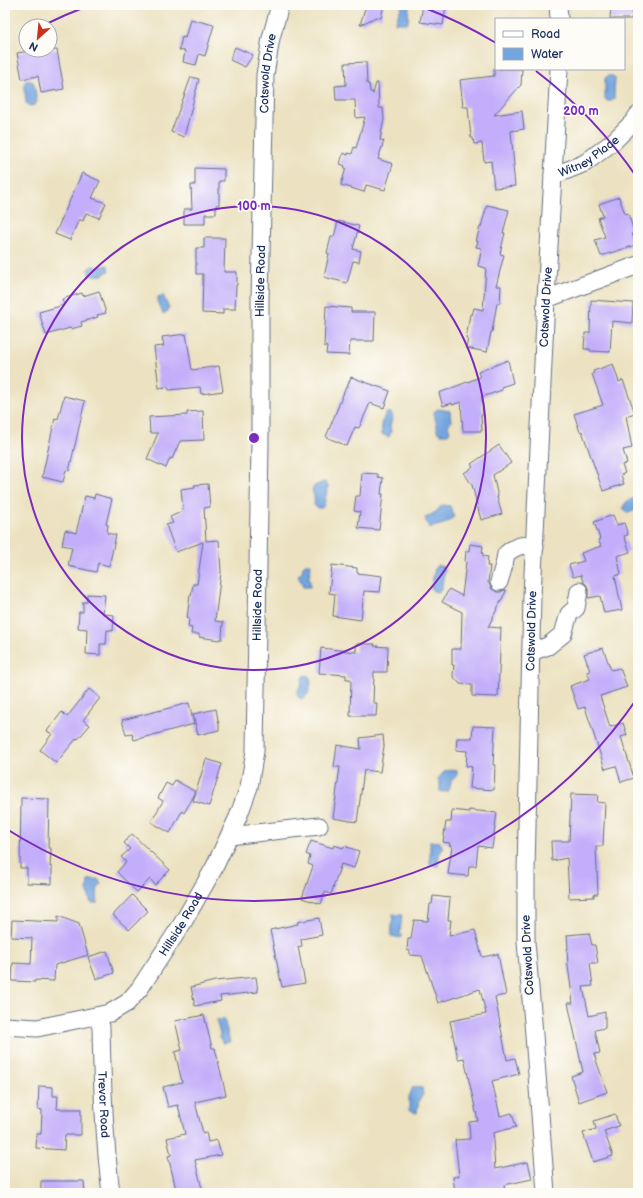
<svg xmlns="http://www.w3.org/2000/svg" width="643" height="1198" viewBox="0 0 643 1198" font-family="'Balsamiq Sans',sans-serif">
  <style>
    .water { fill: #73a5df; stroke: #476a9e }
    .building { fill: #c2aefa }
    .lines { fill: none; stroke-linecap: round; stroke-linejoin: round }
    .minor-casing { stroke: #646e81; stroke-width: 19 }
    .minor { stroke: #fff; stroke-width: 17 }
    .ring { fill: none; stroke: #7b2cbf; stroke-width: 2 }
    .labels { text-anchor: middle; dominant-baseline: central; stroke-width: 3.5; stroke-linejoin: round; paint-order: stroke }
    .street-label { font-size: 12px; fill: #1b2f5e; stroke: #fdfcf7 }
    .centre { fill: #7b2cbf; stroke: #fdfcf7; stroke-width: 2 }
    .ring-label { font-size: 12px; text-anchor: middle; font-weight: bold; fill: #7b2cbf; stroke: #fdfcf7; stroke-width: 3.5; stroke-linejoin: round; paint-order: stroke }
  </style>
  <rect width="100%" height="100%" fill="#fdfcf7"/>
  <filter id="ink" filterUnits="userSpaceOnUse"><feTurbulence type="fractalNoise" baseFrequency=".025" numOctaves="2"/><feDisplacementMap in="SourceGraphic" scale="8" xChannelSelector="R" yChannelSelector="G"/><feConvolveMatrix kernelMatrix="1 2 1 2 8 2 1 2 1" color-interpolation-filters="sRGB"/></filter>
  <filter id="wash" filterUnits="userSpaceOnUse"><feTurbulence type="fractalNoise" baseFrequency=".012" numOctaves="4" result="noise"/><feDisplacementMap in="SourceGraphic" scale="16" xChannelSelector="R" yChannelSelector="G"/><feGaussianBlur stdDeviation="0.9" result="paint"/><feColorMatrix in="noise" values="0 0 0 0 0 0 0 0 0 0 0 0 0 0 0 0 0 1.4 0 .05"/><feComposite in="paint" operator="in"/></filter>
  <g filter="url(#wash)">
    <rect width="100%" height="100%" fill="#ece2c1"/>
    <path class="water" d="M402,5H409L408,23H395Z
      M608,76H613L615,78L614,99L612,101H607L605,99V78Z
      M26,81H31L34,83L37,102L35,105L29,106L26,103L24,84Z
      M108,265L109,271L102,275L90,276L88,269L92,266L99,267Z
      M163,295L167,304L169,306L168,311L163,314L158,303V297Z
      M438,409L450,411L451,422L448,425L450,431L448,434H441L437,431C438,423 434,419 434,412Z
      M388,412L391,413L393,417L390,426L391,431L389,437L381,434L382,430L381,423C385,419 383,414 388,412Z
      M325,482L328,486L324,505L322,508H317L314,505C317,491 303,488 325,482Z
      M638,497C638,506 637,511 628,513L623,508C625,500 631,500 638,497Z
      M442,505L450,506L454,517L444,524L429,528L425,518L436,512Z
      M305,564H311C311,569 309,573 309,577C309,581 311,582 310,587H303L302,585C302,581 298,579 298,575L302,572L303,566Z
      M437,565L443,567L445,570L441,590L438,592L433,591L431,588L435,568Z
      M305,675L309,676L311,681C310,689 309,696 302,699L298,697L297,692L301,685L302,678Z
      M454,769L457,771C458,776 454,778 451,781L450,787L448,791L444,792L440,791V783L438,779L445,771Z
      M430,841L440,842L443,848L439,855L438,866L430,865Z
      M98,879L101,884C96,889 97,896 98,903H91L87,890L88,880Z
      M393,914L402,915L400,933L403,936L401,938L391,936Z
      M224,1019L230,1042L223,1043L219,1037L220,1034L216,1020Z
      M413,1087L422,1088L423,1095L419,1100L417,1113L409,1111V1097Z"/>
    <g id="blocks">
      <path class="building" d="M366,5H384L381,18L376,17L360,25Z
        M423,5H446L443,25L420,22Z
        M611,5H632V19H610Z
        M190,19L214,25L205,56L199,54L196,65L183,62L185,51L179,50L182,37L185,38Z
        M235,47L253,55L245,67L230,60Z
        M36,50H57L64,89L41,93L38,76L22,79L17,53Z
        M366,62L367,84H369L370,92H372L373,94L376,83H378L379,108H383L384,119L380,140L384,141L378,159L393,164L385,190L366,185L364,192L341,185L346,168H344L345,166L340,164L343,153L348,155V153L352,154L354,147L356,148L365,117L356,118L355,100H336L335,86L346,85L345,63Z
        M494,69H522L521,85L494,115L522,111L524,129L511,131L514,166H513L515,186L494,188L491,161L484,162L482,143L474,144L473,138H471L468,107H463L460,80L494,76Z
        M191,77L199,79L184,137L171,132Z
        M195,168L224,169V181H219V205H216V214H205V224H184V209H192L191,185H195Z
        M82,173L100,181L92,198L106,203L99,218L86,213L83,221L79,219L70,240L55,234Z
        M619,197L625,214L628,213L634,232L632,233L636,245L601,256L595,240L605,237L598,218L603,216L599,204Z
        M487,205L509,210L503,233H505L500,254L504,255L496,286H501L500,303H497L492,332H491L487,352L466,348L468,339H466L470,314L472,315L474,308L483,310L486,268L478,266L482,248L476,247L478,241H476L480,227H481Z
        M338,221L359,226L353,249L361,251L359,262L353,261L347,283L324,277L329,254L327,253L331,237H334Z
        M204,238H225L224,272H237V285H236L235,309H223V314L202,313L203,274H196V248H204Z
        M99,291L106,313L97,315L98,317L81,322L82,326L71,329L70,328L46,335L39,312L64,305L62,299L82,293L83,296Z
        M591,300L633,303L632,323L612,321L610,352L590,351V349H584L585,333H590Z
        M326,306L351,308V312H375L374,341H350L349,355L326,354L327,347L324,346Z
        M186,334L192,370L219,366L223,391L201,394L200,387L169,390L168,387L159,388L154,347L164,346L162,337Z
        M508,360L513,383L501,387L502,390L482,397L483,415H481L482,431H463L461,402L452,405V403L443,406L439,393L480,377L478,372Z
        M613,364L619,382L623,380L635,413L626,416L632,448L623,450L627,463L622,465L625,473L621,475L624,484L603,491L582,431L580,432L574,414L603,405L592,374L594,373L593,371Z
        M351,377L390,391L384,408L370,403L359,428L355,427L347,446L326,437L346,387H347Z
        M64,396L85,401L69,471L66,470L63,482L42,477L55,418L58,419Z
        M203,411L204,440L180,441L172,459L170,458L166,468L147,459L158,433H150L149,417L187,415V412Z
        M499,445L511,463L493,475L498,497H497L502,514L481,520L472,485L464,473L473,467L471,464Z
        M362,473L378,474V477L383,478L381,494H383L379,530L358,528L360,512L354,511L356,496H360Z
        M208,484L210,507L204,508L206,541L219,540L221,572L215,621L223,622L222,639H220L219,640L199,637V634H191L192,628L188,627L189,618H187L190,595L191,596L193,584H197L203,542L176,552L166,525L173,523L170,517L183,511L181,489L195,487L194,485Z
        M95,494L112,499L106,524L108,525L107,533L116,535L109,566L98,563L96,572L68,566L72,547L62,545L65,530L76,533L85,496L94,498Z
        M613,515L617,525L624,523L628,535L624,536L630,552L617,556L621,574L615,576L622,610L604,613L600,596L588,598V588L586,584L583,582L581,575L573,577L569,565L584,561L581,553L601,546L598,540L600,539L594,522Z
        M470,544L483,546L482,553H483V556L488,557L487,566H490L488,582L492,589L497,592H501L504,590L506,591L488,627L501,628L498,696H497V697L472,696V685L460,684L453,676L454,665H452V649H461L462,612L442,602L449,589L462,596L466,562H465L466,551H469Z
        M332,565L357,568V573L382,576L380,592L364,591L361,620L333,616L335,594L329,593Z
        M87,594L105,595L103,614L114,615L113,631L107,630L106,644H100V655L86,654L87,629L78,628L79,612H83V602H87Z
        M356,644H375L374,646L388,647L387,672H374L373,703H377L376,716H350L351,679H346V675L319,673L321,648L356,652Z
        M603,648L611,670L620,668L627,687L600,696L610,727L623,723L627,735L621,737L634,778L621,782L616,766L605,769L585,707L578,709L570,686L590,679L587,672L590,671L584,654Z
        M89,689L100,698L83,720L90,725L78,739L77,738L56,763L40,750L52,734L47,731L62,712L67,717Z
        M189,703L194,724L134,740L132,734L126,735L122,720Z
        M216,709L219,725V730L198,735L193,714Z
        M473,726L495,727L493,765H495L494,790L470,788L472,767L466,766L467,751L456,750L457,738H472Z
        M383,735L384,746L380,772L364,770L357,822L333,818L340,767H334L337,745L361,749L360,738Z
        M206,759L222,764L209,806L193,801Z
        M175,780L196,792L184,813L182,811L170,833L151,822L163,801L158,798L166,783L172,786Z
        M571,794L598,795L597,802L605,803L603,846H596L598,894H594V897L569,898L567,858L552,861L551,841H569Z
        M21,798L49,799L48,848H51L50,867H52V884L27,883V868H20Z
        M452,810L469,812V810L497,813L492,848L478,846L476,866H469L468,876L448,874L452,846L449,845L450,843L443,842L446,822H451Z
        M132,834L170,870L155,885L150,879L137,892L117,872L126,862L121,857L130,849L124,843Z
        M311,841L333,848L334,845L343,848L344,846L359,851L354,868L341,864L331,894L325,892L321,904L302,898L313,866L308,864L310,856L306,854Z
        M132,895L148,911L129,930L113,915Z
        M433,896L450,898L448,920H451L449,936L475,930L482,957L498,954L506,995L495,997L507,1060L515,1058L519,1074L492,1081L500,1116L512,1113L516,1127L493,1133L494,1141H493L495,1169L528,1162L532,1179L504,1185L505,1193H455L453,1177L459,1176L455,1140L470,1139L469,1122L478,1121L464,1058L458,1059L450,1021L486,1014L480,989L438,1003L422,956L410,955V951L407,950L408,939H411L414,920L428,921L430,904H432Z
        M58,916L79,924L88,955L55,965L54,981L35,980V982L12,981L13,963L31,964L32,938L11,937L12,920L58,922Z
        M319,918L322,935L301,939L302,946L298,947L305,983L282,987L270,930L298,924L297,922Z
        M589,933L592,945H595L598,963H590L593,986L583,987L589,1016L605,1012V1028L595,1030L600,1053L594,1054L607,1092L579,1102L571,1076L583,1072L568,1003H573L568,966L567,949H568L567,935Z
        M107,951L114,973L96,979L88,957Z
        M256,977L258,992L220,996L221,1001L195,1006L191,987L215,981Z
        M204,1015L212,1048H215L226,1095L195,1102L203,1133L206,1132L208,1142L217,1140L221,1155L195,1160L203,1193H177L168,1156L171,1155L167,1138L185,1134L178,1105L168,1107L163,1087L182,1082L175,1052L182,1050L175,1021Z
        M39,1086L53,1087V1096H58L57,1109H81V1135H65L64,1150L36,1148L37,1134H41L42,1110L38,1109Z
        M615,1114L619,1126L604,1131L613,1156L593,1162L583,1133L596,1129L594,1121Z
        M41,1181H84L85,1193H41Z"/>
    </g>
  </g>
  <g filter="url(#ink)">
    <use href="#blocks" fill-opacity="0" stroke="#646e81" stroke-width="1"/>
    <g class="lines">
      <defs>
        <g id="minor">
          <path d="M558,5L559,19"/>
          <path id="s1" d="M553,176L585,163L614,141L633,122L638,115"/>
          <path d="M546,299L638,265"/>
          <path d="M499,582L504,565L506,554C517,545 522,544 535,547"/>
          <path d="M531,652L548,646L563,634L569,614L576,608L579,591"/>
          <path d="M229,836L319,826"/>
          <path id="s2" d="M98,1016L101,1027C102,1083 104,1138 111,1193"/>
          <path id="s3" d="M5,1026L37,1028L110,1013L127,1003L140,988L182,924L214,868L238,817L249,787L255,751L260,444V300L265,75L271,38L280,5"/>
          <path id="s4" d="M546,1193L533,1022L526,942V872L532,596L546,299L559,69"/>
        </g>
      </defs>
      <use href="#minor" class="minor-casing"/>
      <use href="#minor" class="minor"/>
    </g>
  </g>
  <g class="ring">
    <circle cx="254" cy="438" r="232"/>
    <path d="M638 697A463 463 0 0 1 5 828M44 25A463 463 0 0 1 88 6M420 6A463 463 0 0 1 496 43M536 71A463 463 0 0 1 638 179"/>
  </g>
  <g class="labels">
    <g class="street-label">
      <text stroke="none"><textPath href="#s3" startOffset="1090">Cotswold Drive</textPath></text>
      <text stroke="none"><textPath href="#s1" startOffset="41">Witney Place</textPath></text>
      <text stroke="none"><textPath href="#s3" startOffset="882">Hillside Road</textPath></text>
      <text stroke="none"><textPath href="#s4" startOffset="887">Cotswold Drive</textPath></text>
      <text stroke="none"><textPath href="#s3" startOffset="558">Hillside Road</textPath></text>
      <text stroke="none"><textPath href="#s4" startOffset="563">Cotswold Drive</textPath></text>
      <text stroke="none"><textPath href="#s3" startOffset="222">Hillside Road</textPath></text>
      <text transform="translate(528 955) rotate(-93)">Cotswold Drive</text>
      <text stroke="none"><textPath href="#s2" startOffset="89">Trevor Road</textPath></text>
    </g>
  </g>
  <circle cx="254" cy="438" r="6" class="centre"/>
  <g class="ring-label">
    <text x="581" y="115">200 m</text>
    <text x="254" y="210">100 m</text>
  </g>
  <rect width="643" height="1198" fill="none" stroke="#fdfcf7" stroke-width="20"/>
  <rect x="495" y="18" width="130" height="52" fill="#fdfcf7" stroke="#a3aaba"/>
  <rect x="503" y="31" width="20" height="6" fill="#ffffff" stroke="#a3aaba"/>
  <text x="531" y="38" font-size="12" fill="#1b2f5e">Road</text>
  <rect x="503" y="48" width="20" height="12" fill="#73a5df" stroke="#a3aaba"/>
  <text x="531" y="58" font-size="12" fill="#1b2f5e">Water</text>
  <g transform="translate(38 38) rotate(207)"><circle r="19" fill="#fdfcf7" stroke="#a3aaba"/>
  <path d="M0-3L7 15L0 10L-7 15Z" fill="#c8321e"/>
  <text y="-6" font-size="11" font-weight="bold" text-anchor="middle" fill="#1b2f5e">N</text>
  </g>
</svg>
